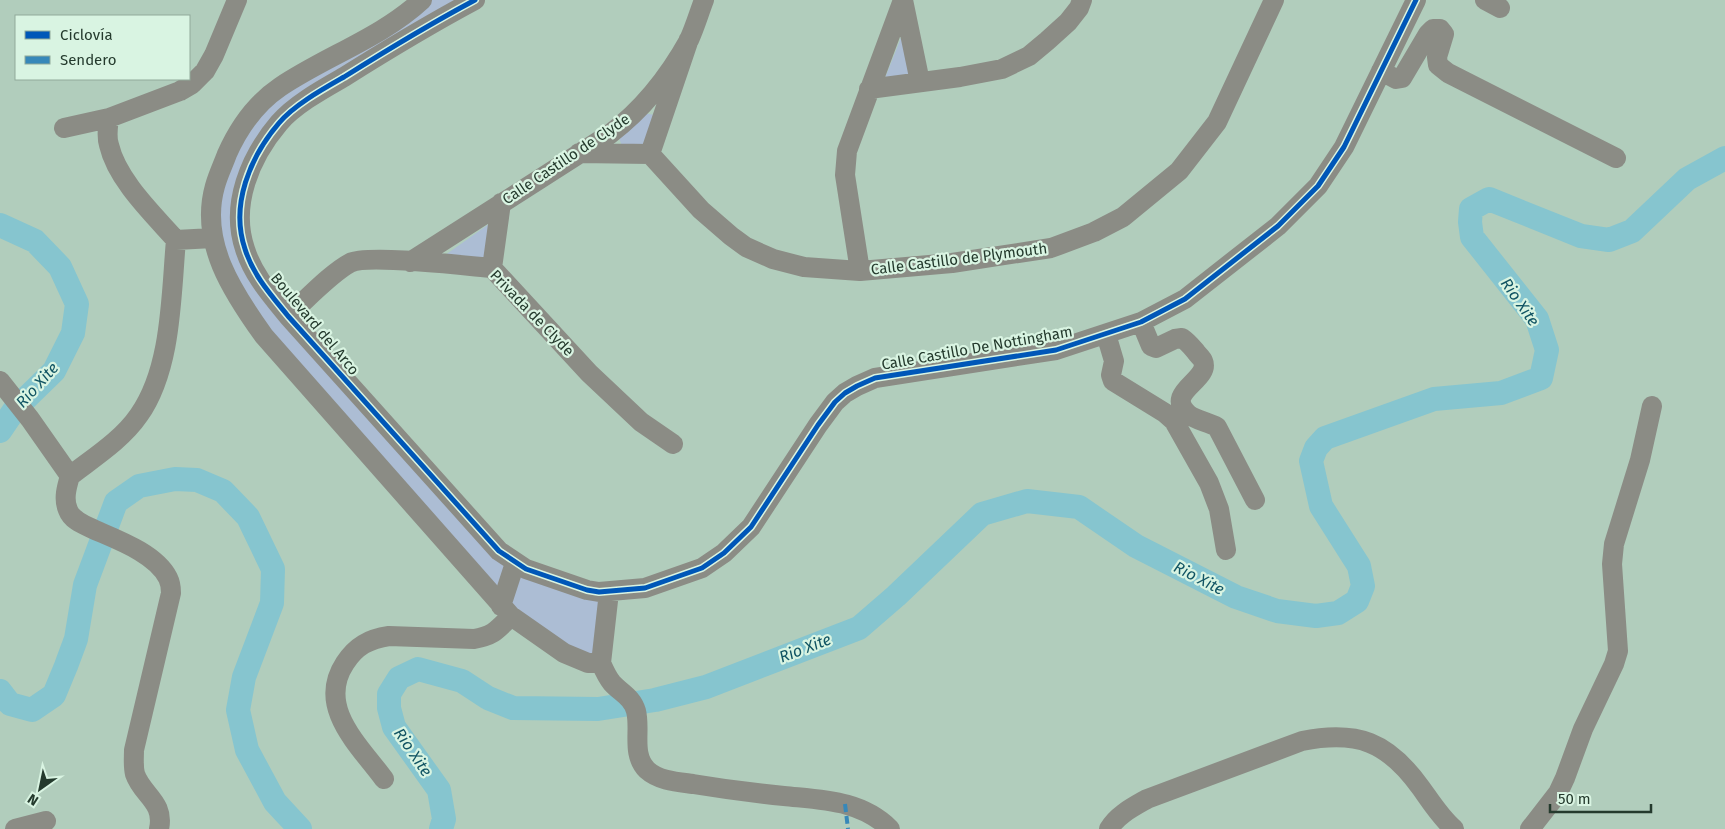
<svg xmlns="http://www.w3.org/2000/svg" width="1725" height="829" viewBox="0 0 1725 829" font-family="'Fira Sans',sans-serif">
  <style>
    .green { fill: #acbdd4 }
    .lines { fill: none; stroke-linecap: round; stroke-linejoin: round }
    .river { stroke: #86c5cf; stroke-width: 24 }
    .minor { stroke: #8b8c85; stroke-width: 20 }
    .quiet { stroke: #3788b9; stroke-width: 4; stroke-dasharray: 8 4; stroke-linecap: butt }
    .cycleway-casing { stroke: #d9f4e2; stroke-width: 8 }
    .cycleway { stroke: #0057b8; stroke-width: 5 }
    .labels { text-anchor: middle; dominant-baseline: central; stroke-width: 4.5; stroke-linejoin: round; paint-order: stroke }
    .street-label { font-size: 15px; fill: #243a2d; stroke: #d9f4e2 }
    .water-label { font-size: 16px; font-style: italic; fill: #115463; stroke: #d9f4e2 }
  </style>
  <rect width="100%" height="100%" fill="#b1cdbc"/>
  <path class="green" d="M422,0H475L299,106L244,185L253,267L499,551L599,592L601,663L535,634L246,311L211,213L248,116Z
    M904,30L914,76L885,78Z
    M643,113L655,115L649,148L623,149L618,135Z
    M496,219L488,262L441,258Z"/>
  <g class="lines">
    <path class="river" d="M0,225L35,241L60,267L77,304L73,333L54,371L15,409L0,431
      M0,691L10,704L32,710L54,695L66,666L76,639L85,585L116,502L139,486L175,479L197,480L223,491L248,517L273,569L272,603L244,677L238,710L247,750L275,802L300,829
      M441,829L444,819L439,790L394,727L389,708V694L399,678L418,669L462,681L488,698L513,708L598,709L655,700L706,687L859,628L896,596L982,514L1027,501L1079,507L1136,546L1236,597L1277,611L1316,616L1338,613L1357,601L1363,586L1359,566L1321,506L1311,461L1316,448L1325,438L1434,399L1501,393L1541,378L1547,350L1537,319L1472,237L1470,222L1471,209L1489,199L1581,236L1609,240L1632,231L1687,179L1725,158"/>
    <path class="minor" d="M422,0C381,38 326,56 280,87C255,104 239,127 227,154C223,165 218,175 215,186C199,242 233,293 264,336L511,616L564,653L588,663H601
      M475,0C430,24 387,50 344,77C323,89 294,105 279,123C250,157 230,205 245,249C253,275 271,295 288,316L499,551L526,569L587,590L599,592L645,588L702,568L724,553L751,527L818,425L835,402L845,393L857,386L875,378L1056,350L1141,322L1185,299L1278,226L1318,186L1344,147L1416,0
      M903,0L920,82
      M1485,0L1500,8
      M689,39L650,154L701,210L731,236L746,247L773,259L804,267L860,271L952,263L1051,248L1094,232L1123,217L1179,171L1217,122L1274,0
      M1381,71L1396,79L1402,78L1428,34L1433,29H1440L1444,34L1437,57L1438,65L1448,73L1616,158
      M869,89L960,77L1002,69L1029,56L1047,41L1068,22L1079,8L1082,0
      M109,118C108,127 106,136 109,145C117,180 153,214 176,240L213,238
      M64,128L109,118L180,91L192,84L205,71L214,55L237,0
      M579,153L650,154
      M410,262L610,134C643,109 669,76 689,40C695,27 699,13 704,0
      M492,268L501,203
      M860,271L845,175L847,151L903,0
      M288,316C305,301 331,273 350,263C367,254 468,266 492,268L589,373L641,422L673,444
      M1141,322L1151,346L1156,348L1175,339L1182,338C1188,342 1191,346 1196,352C1198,355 1202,358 1203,361C1211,380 1163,392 1188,414C1195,420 1208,422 1217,427L1255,500
      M1106,334L1114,361L1111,375L1113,381L1165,413L1174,421L1209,483L1219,509L1226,550
      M0,381L30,419L70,476C67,486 63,499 68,510C72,521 85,525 95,530C118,540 156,554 168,578C170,582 171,588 171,593L134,750C134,758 133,766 135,774C142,795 165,802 159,829
      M70,476C93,458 122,440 139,415C172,368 171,295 176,240
      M501,606L515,563
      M601,663C604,670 607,677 612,683C621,693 632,697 636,711C641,730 631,754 647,770C659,781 678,782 693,784C723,789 754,793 784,796C822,800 861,800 890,829
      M601,663L609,592
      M384,779C359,745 316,707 345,663C356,646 369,639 389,636L474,639C494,635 496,631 511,616
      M15,829L46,821
      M1109,829C1117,815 1133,807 1147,799L1302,741C1358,730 1388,742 1421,788C1431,802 1441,818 1454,829
      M1530,829L1558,793L1565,778L1583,729L1614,664L1618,651L1612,564L1614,544L1640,460L1652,406"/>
    <path class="quiet" d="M845,804L848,829"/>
    <defs>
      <path id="cycleway" d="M475,0C430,24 387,50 344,77C323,89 294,105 279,123C250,157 230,205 245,249C253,275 271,295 288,316L499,551L526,569L587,590L599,592L645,588L702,568L724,553L751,527L818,425L835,402L845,393L857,386L875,378L1056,350L1141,322L1185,299L1278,226L1318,186L1344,147L1416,0"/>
    </defs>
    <use href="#cycleway" class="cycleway-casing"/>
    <use href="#cycleway" class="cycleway"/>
  </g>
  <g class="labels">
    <g class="street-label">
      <text transform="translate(566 159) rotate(-34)">Calle Castillo de Clyde</text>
      <text transform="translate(959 259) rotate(-7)">Calle Castillo de Plymouth</text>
      <text transform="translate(532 313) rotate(46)">Privada de Clyde</text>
      <text transform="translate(315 324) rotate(50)">Boulevard del Arco</text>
      <text transform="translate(977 348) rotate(-10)">Calle Castillo De Nottingham</text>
    </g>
    <g class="water-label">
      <text transform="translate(1520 302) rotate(55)">Rio Xite</text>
      <text transform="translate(37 385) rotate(-48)">Rio Xite</text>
      <text transform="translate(1199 578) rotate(27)">Rio Xite</text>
      <text transform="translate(805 648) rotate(-21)">Rio Xite</text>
      <text transform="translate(413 752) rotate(56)">Rio Xite</text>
    </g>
  </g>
  <rect x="15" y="15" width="175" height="65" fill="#d9f4e2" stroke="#91aa9a"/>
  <rect x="25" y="31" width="25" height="8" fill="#0057b8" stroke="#91aa9a"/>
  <text x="60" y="40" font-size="15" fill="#243a2d">Ciclovía</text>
  <rect x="25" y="56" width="25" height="8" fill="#3788b9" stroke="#91aa9a"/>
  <text x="60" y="65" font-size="15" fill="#243a2d">Sendero</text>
  <g transform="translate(40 789) rotate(213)" stroke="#d9f4e2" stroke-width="4" paint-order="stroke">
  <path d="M0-4L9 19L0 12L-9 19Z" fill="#243a2d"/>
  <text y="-8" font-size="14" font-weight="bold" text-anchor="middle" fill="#243a2d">N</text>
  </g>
  <path d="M1550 804v8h101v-8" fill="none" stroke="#243a2d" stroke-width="2.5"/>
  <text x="1558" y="804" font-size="15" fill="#243a2d" stroke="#d9f4e2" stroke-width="4" paint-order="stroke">50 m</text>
</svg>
